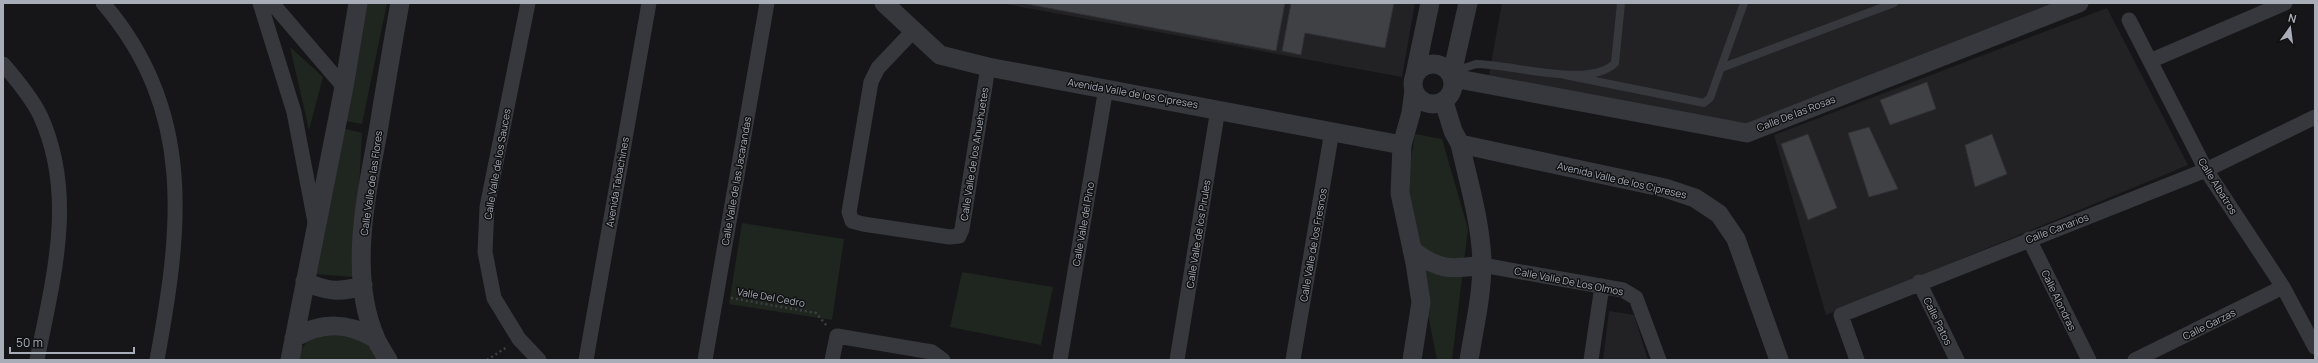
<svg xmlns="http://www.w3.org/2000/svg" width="2318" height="363" viewBox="0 0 2318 363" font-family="Manrope,sans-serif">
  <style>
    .built { fill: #222225 }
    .green { fill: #1e261f }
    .building { fill: #404145; stroke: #303034 }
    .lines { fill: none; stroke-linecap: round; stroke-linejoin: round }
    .path { stroke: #3d3f44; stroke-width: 2.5; stroke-dasharray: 2 3; stroke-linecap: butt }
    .service { stroke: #37383d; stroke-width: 8 }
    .minor { stroke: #37383d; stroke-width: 15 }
    .tertiary { stroke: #37383d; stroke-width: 19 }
    .labels { text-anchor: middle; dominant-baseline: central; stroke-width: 3; stroke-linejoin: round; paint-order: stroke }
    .street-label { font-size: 10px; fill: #a8adb8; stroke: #111113 }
  </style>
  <rect width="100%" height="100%" fill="#161618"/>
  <path class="built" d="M1000,3H1415L1402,77Z
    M1502,3H2057L1750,126L1489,75Z
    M2107,8L2188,165L1826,315L1774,135Z
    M1609,311L1634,315L1648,360H1603Z"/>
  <path class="green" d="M364,3H387L362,124L346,121Z
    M290,47L323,77L309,130Z
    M342,128L362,133L354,277L315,274Z
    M1415,134L1442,139L1468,229L1452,360H1437L1408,213L1409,171Z
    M742,223L844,239L832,320L729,304Z
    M962,272L1053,287L1041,345L950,327Z
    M335,327L372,344L380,360H296L312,332Z"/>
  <path class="building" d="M1021,3H1285L1276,51Z
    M1291,3H1394L1385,48L1305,33L1301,55L1282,51Z
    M1927,82L1936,109L1890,125L1880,100Z
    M1869,127L1898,189L1869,197L1848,133Z
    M1808,134L1837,208L1808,220L1781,144Z
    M1992,134L2007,174L1975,187L1965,145Z"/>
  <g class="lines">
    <path class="path" d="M731,298L816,313L827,326
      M487,360L507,347"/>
    <path class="service" d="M1721,68L1894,3
      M1455,75L1464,68L1476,64C1511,64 1590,89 1615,63L1621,3
      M1565,75L1704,103L1710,98L1744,3"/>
    <path class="minor" d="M103,3C196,111 181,230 157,360
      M260,3L294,112L315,222
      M272,3L344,87
      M528,3L487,207L485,252L494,298L519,339L539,360
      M2129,20L2206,170L2283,287L2315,347
      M914,30L878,68L871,82L849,212L852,221L863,224L950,237L959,236L962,229L988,67
      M2150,61L2285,3
      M3,64C16,79 31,97 40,115C77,195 53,279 37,360
      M2029,239L2089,360
      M1482,265L1623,290L1636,298L1659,360
      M1919,282L1957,360
      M586,360L649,3
      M705,360L767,3
      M832,360L837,336L932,352L943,360
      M1060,360L1106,88
      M1177,360L1218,109
      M1293,360L1332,131
      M1591,360L1602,286
      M1857,360L1841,315L2206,170L2315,117
      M2135,360L2283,287"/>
    <path class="tertiary" d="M884,3L940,55L988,67L1402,145
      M1413 84a20 20 0 1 1 40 0a20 20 0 1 1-40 0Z
      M1415,74L1430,3
      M1452,74L1468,3
      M1453,78L1747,133L2079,3
      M1444,102L1453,131L1460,144C1469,184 1481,223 1482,263C1482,296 1474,328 1469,360
      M1460,144L1665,188L1695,198L1719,214L1736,239L1779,360
      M1412,250C1438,270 1450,270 1482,265
      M305,281C325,292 342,293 363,285
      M294,338C322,321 348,322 376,339
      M290,360L344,87L358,3
      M388,360C384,353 379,346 376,339C348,275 366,197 378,132C385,89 392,46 400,3
      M1412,360L1421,302L1415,263L1400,193L1402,145L1411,113L1414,90"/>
  </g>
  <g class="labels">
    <g class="street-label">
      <text transform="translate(1133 93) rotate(10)">Avenida Valle de los Cipreses</text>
      <text transform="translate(1796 113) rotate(-21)">Calle De las Rosas</text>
      <text transform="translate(974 154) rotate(-81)">Calle Valle de los Ahuehuetes</text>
      <text transform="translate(497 164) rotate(-80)">Calle Valle de los Sauces</text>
      <text transform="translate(1622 180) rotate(13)">Avenida Valle de los Cipreses</text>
      <text transform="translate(736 181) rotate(-80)">Calle Valle de las Jacarandas</text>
      <text transform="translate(617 182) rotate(-80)">Avenida Tabachines</text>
      <text transform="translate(371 183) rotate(-82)">Calle Valle de las Flores</text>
      <text transform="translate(2218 186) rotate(58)">Calle Albatros</text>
      <text transform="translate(1083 224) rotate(-80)">Calle Valle del Pino</text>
      <text transform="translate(2057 228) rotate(-21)">Calle Canarios</text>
      <text transform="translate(1198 234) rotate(-81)">Calle Valle de los Pirules</text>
      <text transform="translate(1313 245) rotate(-80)">Calle Valle de los Fresnos</text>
      <text transform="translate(1569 281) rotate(11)">Calle Valle De Los Olmos</text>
      <text transform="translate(771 297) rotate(10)">Valle Del Cedro</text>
      <text transform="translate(2059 300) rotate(64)">Calle Alondras</text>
      <text transform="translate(1938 321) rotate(64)">Calle Patos</text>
      <text transform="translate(2209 324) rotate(-26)">Calle Garzas</text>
    </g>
  </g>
  <rect width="2318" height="363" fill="none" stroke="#a8adb8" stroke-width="8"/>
  <g transform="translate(2290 28) rotate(14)" stroke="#111113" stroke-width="3" paint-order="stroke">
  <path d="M0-3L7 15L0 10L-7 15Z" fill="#a8adb8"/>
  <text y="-6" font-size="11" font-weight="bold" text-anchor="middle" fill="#a8adb8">N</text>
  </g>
  <path d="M10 347v6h124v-6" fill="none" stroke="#a8adb8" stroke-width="2"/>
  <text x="16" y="347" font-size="12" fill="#a8adb8" stroke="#111113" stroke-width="3" paint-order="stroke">50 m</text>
</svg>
